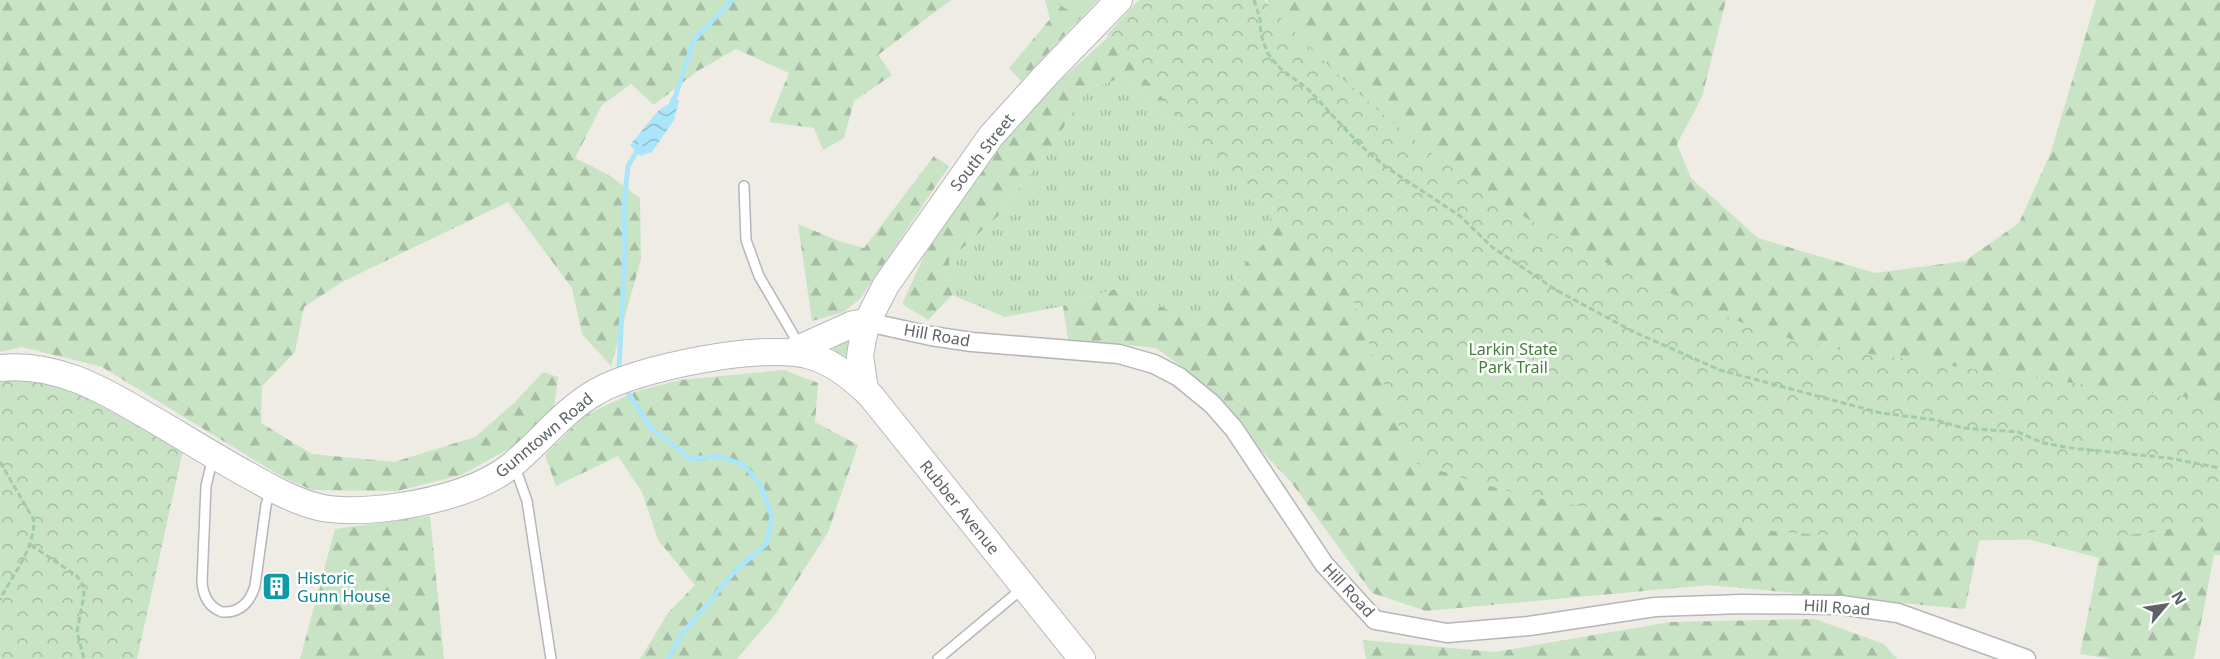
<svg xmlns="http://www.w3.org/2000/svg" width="2220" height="659" viewBox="0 0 2220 659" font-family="'Noto Sans',sans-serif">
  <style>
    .grass { fill: url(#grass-tufts) }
    .forest { fill: url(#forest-firs) }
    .park { fill: url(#park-crowns) }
    .water { fill: url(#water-waves) }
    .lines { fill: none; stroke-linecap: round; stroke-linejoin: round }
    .stream { stroke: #aae5fa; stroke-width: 5 }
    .lane-casing { stroke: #b3b7b9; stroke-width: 12 }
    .street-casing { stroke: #b3b7b9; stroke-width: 21 }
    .secondary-casing { stroke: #b4b9bc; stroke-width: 28 }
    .path { stroke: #a1cda6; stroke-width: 3; stroke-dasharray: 6 3; stroke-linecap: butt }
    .lane { stroke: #fff; stroke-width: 9 }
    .street { stroke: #fff; stroke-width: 18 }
    .secondary { stroke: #fff; stroke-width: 26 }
    .labels { text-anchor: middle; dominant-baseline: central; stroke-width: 5; stroke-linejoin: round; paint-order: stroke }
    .street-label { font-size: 16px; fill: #5d6265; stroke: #fff }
    .park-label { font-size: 16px; fill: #428039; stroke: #fff }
    .culture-label { font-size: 16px; fill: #0d838f; stroke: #fff; text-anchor: start }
  </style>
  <defs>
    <pattern id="grass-tufts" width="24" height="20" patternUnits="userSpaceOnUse" patternTransform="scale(1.5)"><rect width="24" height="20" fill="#c9e4c4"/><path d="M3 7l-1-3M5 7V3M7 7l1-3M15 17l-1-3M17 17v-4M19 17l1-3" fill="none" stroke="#a6bca3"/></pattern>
    <pattern id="forest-firs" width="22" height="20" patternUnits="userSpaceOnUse" patternTransform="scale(1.5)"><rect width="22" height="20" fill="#c9e4c4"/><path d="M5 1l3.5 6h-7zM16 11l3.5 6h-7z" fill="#a6bca3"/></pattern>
    <pattern id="park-crowns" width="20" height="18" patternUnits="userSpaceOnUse" patternTransform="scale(1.5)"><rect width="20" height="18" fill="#c9e4c4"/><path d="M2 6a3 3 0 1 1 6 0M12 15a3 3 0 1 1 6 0" fill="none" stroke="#a6bca3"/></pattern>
    <pattern id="water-waves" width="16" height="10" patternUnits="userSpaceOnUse" patternTransform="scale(1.5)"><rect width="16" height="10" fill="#aae5fa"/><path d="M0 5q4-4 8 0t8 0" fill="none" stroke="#8ebdce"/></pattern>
  </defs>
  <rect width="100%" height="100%" fill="#efebe5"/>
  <path class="grass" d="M1124,77L1279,226L1192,324L1164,308L1115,289L1063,306L1005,317L952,295L949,260L998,216L1051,147L1088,89Z
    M852,337C851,344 852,356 843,357L833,350V345Z"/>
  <path class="forest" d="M0,0H951L878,55L892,75L854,101L844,138L823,150L814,128L769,122L789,73L736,49L696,72L654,105L631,84L602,105L575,158L609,175L640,198L641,259L611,366L582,334L572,288L508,202L344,281L304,307L295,352L262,386L261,423L312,454L394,462L475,437L515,402L543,372L558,377L554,408L514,446L461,475L397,491L312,490L284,478L102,367L22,347L0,352Z
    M1045,0H1098L1021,81L1009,68L1050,19Z
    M1267,0H1726L1702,97L1677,144L1691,178L1758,238L1875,273L1965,261L2019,223L2051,152L2096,0H2220V449L1623,311L1281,41Z
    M1116,30L1525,281L2220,481V555H2214L2194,659H2112L2080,654L2099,558L1982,527L1965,609L1709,585L1426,611L1372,593L1291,482L1182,367L1156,348L1068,339L1063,306L1115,289L1164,308L1192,324L1279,226L1124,77L1088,89L1051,147L998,216L949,260L952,295L928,320L902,304L924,256L992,154L1051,89Z
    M934,156L949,166L861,298L844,312L812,321L798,224L839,241L864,248Z
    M784,370L818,383L815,422L858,445L828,532L777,612L737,659H640L668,613L695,585L658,540L642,492L618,456L556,486L545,455L584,416L634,392L680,380Z
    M430,516L444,659H300L335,529Z
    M1815,619L1884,644L1897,659H1366L1363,640L1495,652L1670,622Z"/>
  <path class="park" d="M1052,0H1088L1074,14Z
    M1139,0H1264C1382,128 1523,232 1684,299C1724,316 1764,332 1806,343C1843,352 1884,355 1922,361C2021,377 2121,390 2220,401V522C2188,524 2157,533 2126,535C1974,546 1820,540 1669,519C1621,513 1573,506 1525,495C1487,487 1450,473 1412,462L1348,285L1297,238L1199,140L1107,35Z
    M19,378L65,384L107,406L183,450L137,659H0V381Z"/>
  <path class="water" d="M672,97L679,100L674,120L652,152L640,156L630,145L658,111L669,104Z"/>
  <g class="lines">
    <path class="stream" d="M672,102L675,97L694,40L732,0
      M621,372L619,367L625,254L624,204L628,166L640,146
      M626,387L628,393L652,429L691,459L719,456L744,465L761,486L772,517L766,544L734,572L681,635L669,659"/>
    <defs>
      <path id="lane" d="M744,186L746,240L759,276L794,336L793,349
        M213,457L206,486L202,582C203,596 209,607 222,612C240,613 250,602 255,586L266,505L271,489
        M515,467L527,501L551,659
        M938,659L1023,588"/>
      <path id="street" d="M867,322L931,336L972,342L1119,354L1154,364L1179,377L1212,404L1234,429L1324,564L1375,620L1447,633L1529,626L1655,607L1742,604L1841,605L1898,613L2026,659"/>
      <path id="secondary" d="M793,351L853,324L867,322
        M0,368C54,362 100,388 144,414C179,434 213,456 248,475C271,488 297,503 323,508C346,512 373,510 395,507C435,501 481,490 512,465C541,441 564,410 596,392C636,368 762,343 807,355C832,361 853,378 871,396L1082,659
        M865,389L860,356L863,338L867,322L886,285L991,136L1047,74L1119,0"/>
    </defs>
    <use href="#lane" class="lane-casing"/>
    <use href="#street" class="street-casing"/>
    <use href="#secondary" class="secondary-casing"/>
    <path class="path" d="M1254,0L1260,19L1261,35L1268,54L1281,69L1308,89L1360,145L1386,167L1460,216L1492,247L1556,290L1634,332L1720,370L1881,413L1936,420L1963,428L2018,432L2043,443L2071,448L2169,458L2220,468
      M0,462L34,520C34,551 13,573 0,600
      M31,545L77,576L83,585L84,595L77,632L84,659"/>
    <use href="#lane" class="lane"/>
    <use href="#street" class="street"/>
    <use href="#secondary" class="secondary"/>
  </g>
  <defs>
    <symbol id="building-square" viewBox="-11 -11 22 22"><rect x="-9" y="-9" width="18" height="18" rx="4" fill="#0f9aa8" stroke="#fff"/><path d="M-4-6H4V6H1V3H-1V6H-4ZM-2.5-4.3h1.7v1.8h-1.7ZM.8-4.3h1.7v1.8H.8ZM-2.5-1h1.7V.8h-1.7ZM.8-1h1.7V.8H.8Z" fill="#fff"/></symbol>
  </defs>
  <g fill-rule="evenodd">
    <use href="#building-square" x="260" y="570" width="33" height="33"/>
  </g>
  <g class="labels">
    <g class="street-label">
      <text transform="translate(982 152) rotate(-52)">South Street</text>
      <text transform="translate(937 335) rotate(10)">Hill Road</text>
      <text transform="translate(544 435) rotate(-40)">Gunntown Road</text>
      <text transform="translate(960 507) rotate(51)">Rubber Avenue</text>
      <text transform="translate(1349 590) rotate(47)">Hill Road</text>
      <text transform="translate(1837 607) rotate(4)">Hill Road</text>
    </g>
    <g class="park-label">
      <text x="1513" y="349">Larkin State<tspan x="1513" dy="18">Park Trail</tspan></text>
    </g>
    <g class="culture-label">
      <text x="297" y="578">Historic<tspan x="297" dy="18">Gunn House</tspan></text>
    </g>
  </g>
  <g transform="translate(2166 605) rotate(61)" stroke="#ffffff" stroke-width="4.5" paint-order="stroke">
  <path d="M0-4.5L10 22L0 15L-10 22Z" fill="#5d6265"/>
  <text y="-9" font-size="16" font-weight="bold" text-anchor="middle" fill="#5d6265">N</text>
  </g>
</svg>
